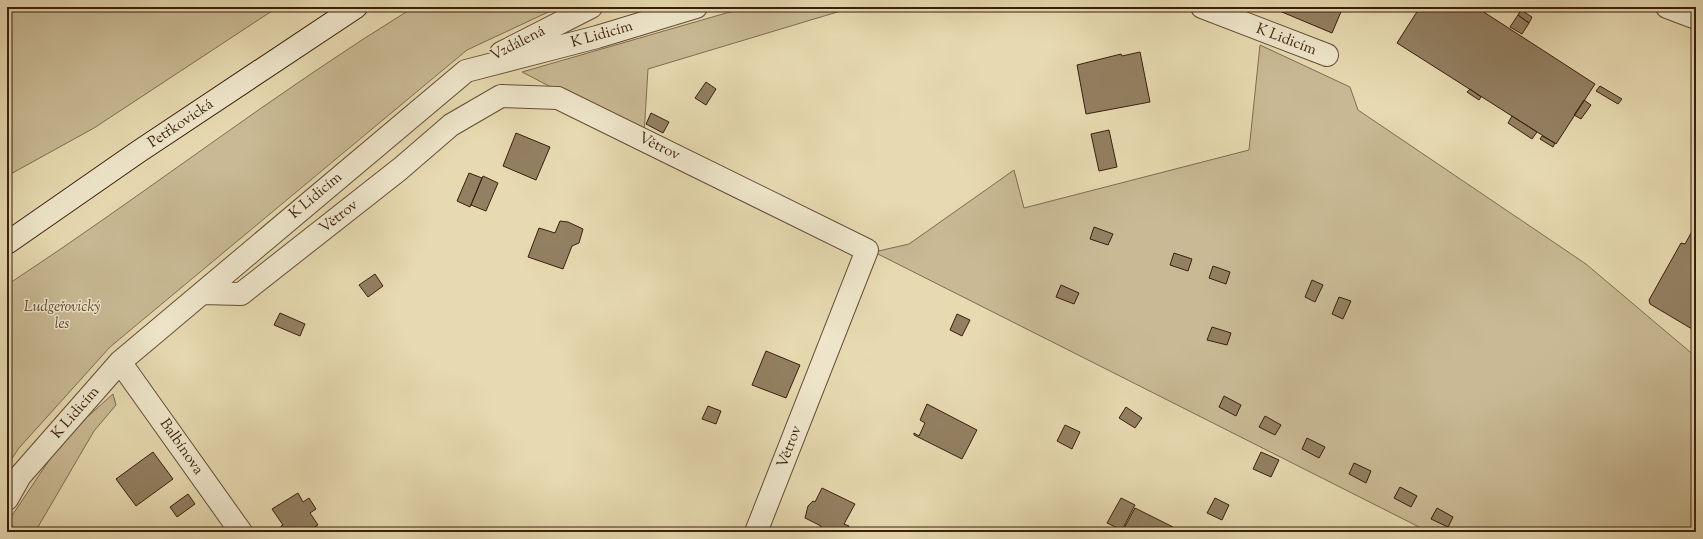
<svg xmlns="http://www.w3.org/2000/svg" width="1703" height="539" viewBox="0 0 1703 539" font-family="'Sorts Mill Goudy',serif">
  <style>
    .green { fill: #c9ba95; stroke: #816c51 }
    .building { fill: #938062; stroke: #391f0d }
    .lines { fill: none; stroke-linecap: round; stroke-linejoin: round }
    .street-casing { stroke: #644e36; stroke-width: 24 }
    .secondary-casing { stroke: #391f0d; stroke-width: 24 }
    .street { stroke: #efe7cc; stroke-width: 22 }
    .secondary { stroke: #efe7cc; stroke-width: 22 }
    .labels { text-anchor: middle; dominant-baseline: central; stroke-width: 3; stroke-linejoin: round; paint-order: stroke }
    .street-label { font-size: 15px; fill: #391f0d; stroke: #efe7cc }
    .park-label { font-size: 15px; font-style: italic; fill: #5d462f; stroke: #efe7cc }
  </style>
  <rect width="100%" height="100%" fill="#e7dab1"/>
  <filter id="stains"><feTurbulence type="fractalNoise" baseFrequency=".005" numOctaves="4"/><feColorMatrix values="0 0 0 0 .2 0 0 0 0 .09 0 0 0 0 .02 0 0 0 .5 -.17"/></filter>
  <radialGradient id="worn" r=".72"><stop offset=".6" stop-color="#630" stop-opacity="0"/><stop offset="1" stop-color="#630" stop-opacity=".3"/></radialGradient>
  <path class="green" d="M7,7H278L94,128L7,176Z
    M414,7H559L467,50L110,347L19,448L7,466V285C144,195 274,93 414,7Z
    M747,7H854L648,69L644,135L522,72Z
    M1260,45L1350,87L1358,110L1586,264L1696,357V532H1429L874,252L909,244L1014,170L1024,208L1249,150Z
    M113,394L116,405L94,431L35,532H7V523L58,447L77,426Z"/>
  <path class="building" d="M1270,7H1343L1332,33Z
    M1420,7H1476L1595,84L1556,144L1397,43Z
    M1521,10L1532,17L1529,23L1518,15Z
    M1518,15L1529,23L1522,34L1510,27Z
    M1140,52L1150,102L1086,114L1077,65L1121,54L1122,56Z
    M706,82L716,89L706,105L695,98Z
    M1600,86L1622,99L1618,104L1596,91Z
    M1470,89L1481,97L1479,100L1467,92Z
    M1584,100L1591,105L1581,119L1574,115Z
    M651,113L669,122L663,133L646,124Z
    M1512,116L1537,132L1532,139L1508,123Z
    M1109,130L1117,167L1099,171L1091,134Z
    M516,133L550,147L536,180L503,166Z
    M1542,136L1555,143L1553,147L1540,139Z
    M469,173L482,178L470,207L457,201Z
    M483,176L498,183L486,211L471,205Z
    M560,221L568,222L583,229L579,243L572,246L563,269L528,257L539,228L555,233Z
    M1696,224V322L1692,329L1650,304L1649,300L1681,243L1685,244Z
    M1094,227L1113,234L1108,245L1090,239Z
    M1174,253L1192,259L1188,271L1170,265Z
    M1213,266L1230,272L1226,284L1209,278Z
    M375,274L383,286L368,297L359,285Z
    M1312,280L1323,285L1315,302L1305,297Z
    M1061,285L1079,293L1074,304L1056,297Z
    M1339,297L1351,301L1343,319L1332,314Z
    M280,313L305,324L300,336L274,325Z
    M957,314L970,320L962,336L950,330Z
    M1212,327L1231,333L1227,345L1207,340Z
    M766,351L800,365L786,398L752,385Z
    M1224,396L1241,405L1236,416L1219,407Z
    M927,404L977,430L962,459L914,435V433L919,436L925,423L920,420Z
    M708,406L721,411L716,424L702,419Z
    M1126,407L1142,418L1135,428L1119,418Z
    M1265,416L1281,425L1275,435L1259,427Z
    M1065,425L1080,432L1072,449L1057,441Z
    M1307,438L1325,447L1319,458L1302,449Z
    M153,452L173,479L136,506L116,479Z
    M1261,452L1279,460L1271,477L1253,469Z
    M1354,463L1371,471L1366,483L1349,474Z
    M1400,487L1417,496L1411,507L1394,498Z
    M822,488L855,504L844,524L849,526L846,532H819L821,526L805,518L808,506L813,501L815,502Z
    M298,493L303,502L309,498L316,509L310,513L318,525L306,532H284L281,526L283,525L272,509Z
    M188,494L195,504L177,517L170,507Z
    M1121,498L1135,505L1122,530L1107,523Z
    M1215,498L1229,505L1222,520L1207,513Z
    M1135,508L1173,527L1171,532H1122Z
    M1437,508L1453,517L1448,527L1431,519Z
    M1476,528L1485,532H1473Z"/>
  <g class="lines">
    <defs>
      <path id="street" d="M1202,7L1327,55
        M1667,7L1696,18
        M501,53L591,7
        M202,293L241,294L400,169L451,125L501,96L558,98L867,250L756,532
        M120,362L241,532
        M7,499L20,476L120,362L466,71L597,37L696,7"/>
      <path id="secondary" d="M7,243L138,152L356,7"/>
    </defs>
    <use href="#street" class="street-casing"/>
    <use href="#secondary" class="secondary-casing"/>
    <use href="#street" class="street"/>
    <use href="#secondary" class="secondary"/>
  </g>
  <g class="labels">
    <g class="street-label">
      <text transform="translate(602 35) rotate(-16)">K Lidicím</text>
      <text transform="translate(1286 40) rotate(21)">K Lidicím</text>
      <text transform="translate(518 44) rotate(-27)">Vzdálená</text>
      <text transform="translate(181 124) rotate(-34)">Petřkovická</text>
      <text transform="translate(659 147) rotate(26)">Větrov</text>
      <text transform="translate(316 196) rotate(-40)">K Lidicím</text>
      <text transform="translate(339 217) rotate(-38)">Větrov</text>
      <text transform="translate(76 413) rotate(-49)">K Lidicím</text>
      <text transform="translate(181 447) rotate(55)">Balbínova</text>
      <text transform="translate(790 447) rotate(-69)">Větrov</text>
    </g>
    <g class="park-label">
      <text x="62" y="307">Ludgeřovický<tspan x="62" dy="17">les</tspan></text>
    </g>
  </g>
  <rect width="1703" height="539" fill="none" stroke="#e7dab1" stroke-width="24"/>
  <rect x="8" y="8" width="1687" height="523" fill="none" stroke="#391f0d" stroke-width="2"/>
  <rect x="12" y="12" width="1679" height="515" fill="none" stroke="#391f0d"/>
  <rect width="100%" height="100%" filter="url(#stains)"/>
  <rect width="100%" height="100%" fill="url(#worn)"/>
</svg>
